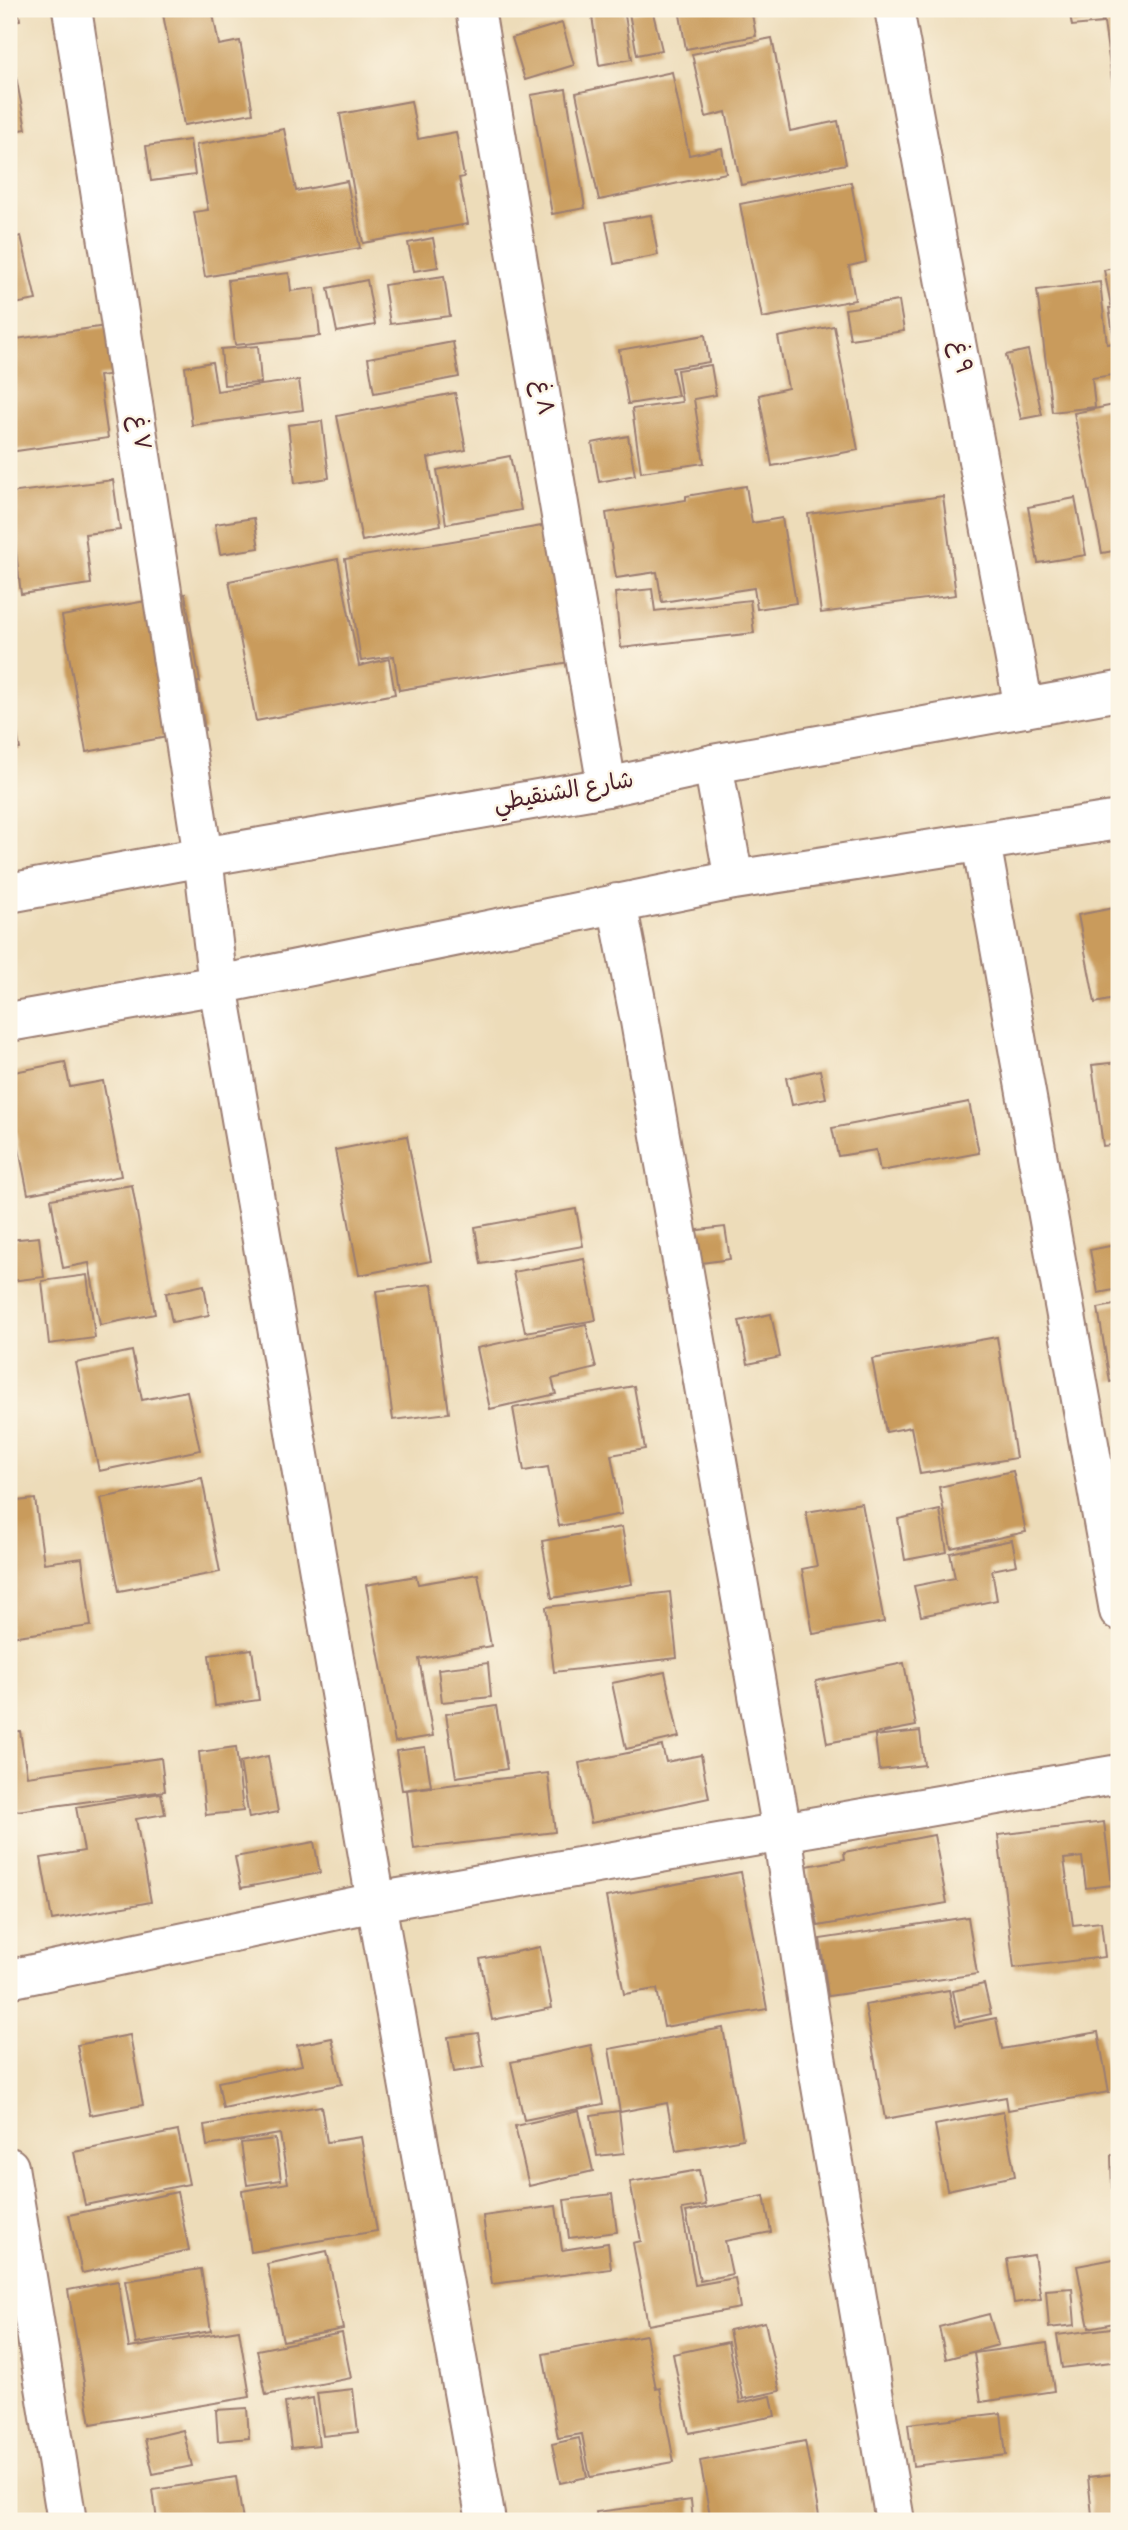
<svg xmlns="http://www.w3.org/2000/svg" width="1128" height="2530" viewBox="0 0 1128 2530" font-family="Dekko,'Playpen Sans Arabic',sans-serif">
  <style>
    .building { fill: #c99b5b }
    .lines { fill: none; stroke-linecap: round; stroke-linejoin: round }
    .street-casing { stroke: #9c7e72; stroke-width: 42 }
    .secondary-casing { stroke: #9c7e72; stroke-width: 42 }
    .street { stroke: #fff; stroke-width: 38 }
    .secondary { stroke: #fff; stroke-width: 38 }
    .labels { text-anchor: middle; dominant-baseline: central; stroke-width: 5; stroke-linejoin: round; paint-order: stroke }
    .street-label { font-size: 23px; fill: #4a1f2b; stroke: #fcf5e5 }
  </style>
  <rect width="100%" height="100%" fill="#fcf5e5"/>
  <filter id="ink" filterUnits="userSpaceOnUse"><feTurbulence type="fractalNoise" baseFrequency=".0143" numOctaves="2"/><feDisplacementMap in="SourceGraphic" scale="14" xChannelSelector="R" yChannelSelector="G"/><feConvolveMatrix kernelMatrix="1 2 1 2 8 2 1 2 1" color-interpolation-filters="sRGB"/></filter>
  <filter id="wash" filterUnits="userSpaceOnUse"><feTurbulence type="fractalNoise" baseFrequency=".00686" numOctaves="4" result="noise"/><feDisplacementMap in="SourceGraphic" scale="28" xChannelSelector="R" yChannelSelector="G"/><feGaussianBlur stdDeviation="1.57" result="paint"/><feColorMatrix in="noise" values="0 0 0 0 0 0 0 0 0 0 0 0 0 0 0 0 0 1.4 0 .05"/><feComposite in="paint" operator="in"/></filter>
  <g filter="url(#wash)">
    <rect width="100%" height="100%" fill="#eddcb9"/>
    <g id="blocks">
      <path class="building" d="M9,9H18L20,20L9,22Z
        M162,9H212L219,45L240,41L253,113L184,125Z
        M591,9H624L632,59L599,65Z
        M652,9L662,50L637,55L629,13Z
        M679,9H751L756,36L686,49Z
        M1069,9H1100L1102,23L1072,26Z
        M1119,12V94L1114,95L1103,15Z
        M562,23L574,65L525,80L512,38Z
        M772,38L790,131L838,121L846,164L741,185L726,112L706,117L692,54Z
        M9,40L26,129L9,132Z
        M672,72L689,155L722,148L726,173L599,200L576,93Z
        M566,89L585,208L552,214L531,95Z
        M411,101L418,139L456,132L464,177L459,178L468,224L363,243L340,114Z
        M284,129L296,191L347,181L360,248L205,277L194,212L208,210L196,145Z
        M190,140L195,175L151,181L146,146Z
        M851,182L866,262L849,266L855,300L762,318L740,204Z
        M651,215L658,255L614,264L606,222Z
        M21,236L36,300L9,305V239Z
        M433,238L438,267L414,271L408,243Z
        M1119,267V303L1111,305L1104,270Z
        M289,273L291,291L315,288L320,336L235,345L228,280Z
        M444,276L450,316L390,324L384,285Z
        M367,280L375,325L337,332L328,288Z
        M1100,282L1107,344L1119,342V374L1092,378L1095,407L1052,412L1037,290Z
        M899,301L904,331L850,339L845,309Z
        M1119,307V338L1114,339L1109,308Z
        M127,323L135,371L99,376L108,438L9,452V340Z
        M834,326L858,450L772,466L759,395L788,388L778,337Z
        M705,335L709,362L672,368L678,396L628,404L619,350Z
        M453,342L459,377L374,393L368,358Z
        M258,346L261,383L224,385L221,349Z
        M1028,350L1042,415L1021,419L1006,355Z
        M212,362L217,391L299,380L303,410L192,425L185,367Z
        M711,365L716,395L694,399L704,463L641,472L632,409L682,402L677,370Z
        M455,393L466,450L428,458L441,525L362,541L337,416Z
        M1119,404V550L1102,553L1074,413Z
        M322,421L329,478L295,483L288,425Z
        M628,436L635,475L599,482L592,443Z
        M510,456L521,510L446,524L437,470Z
        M113,480L120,530L85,534L91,584L21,594L9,493Z
        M746,486L752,523L782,518L796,603L757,609L754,588L662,602L657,572L616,578L606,513L686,500V496Z
        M943,496L956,595L821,613L808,514Z
        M1075,498L1086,555L1038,563L1028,507Z
        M254,518L259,548L220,554L215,524Z
        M554,524L576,661L399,690L394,656L361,661L345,559Z
        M338,559L359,666L389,659L395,694L256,721L229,581Z
        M652,589L655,611L750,600L754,633L621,648L615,593Z
        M185,594L200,682H197L205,730L86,752L62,616Z
        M9,695L20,749L9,751Z
        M1119,907V998L1095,1003L1078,915Z
        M65,1062L70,1087L103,1081L121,1176L28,1194L9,1099V1073Z
        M1119,1062V1144L1103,1146L1092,1065Z
        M820,1070L826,1098L792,1105L786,1078Z
        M969,1102L979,1153L880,1171L876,1150L838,1156L832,1128Z
        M407,1136L431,1261L359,1275L335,1150Z
        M9,1173L15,1198L9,1199Z
        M132,1185L155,1314L100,1325L89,1263L63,1268L51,1199Z
        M576,1209L583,1246L481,1264L475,1227Z
        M725,1227L730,1259L694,1264L690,1231Z
        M39,1237L44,1277L11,1281L9,1240Z
        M1115,1245L1119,1267V1289L1098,1293L1090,1250Z
        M584,1259L596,1320L525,1332L513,1272Z
        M87,1275L95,1338L49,1344L42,1281Z
        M432,1284L449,1413L393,1420L376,1291Z
        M204,1285L209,1315L172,1322L166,1293Z
        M1119,1304V1380L1110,1382L1098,1308Z
        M771,1314L780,1357L748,1364L739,1321Z
        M586,1324L596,1368L552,1379L556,1394L490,1409L477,1348Z
        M997,1337L1016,1458L920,1474L911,1427L886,1432L872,1359Z
        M132,1351L142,1400L187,1391L200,1450L99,1471L76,1363Z
        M634,1386L645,1449L611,1455L622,1514L559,1526L548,1467L524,1471L513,1408Z
        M1013,1471L1026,1532L951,1548L939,1487Z
        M202,1478L220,1572L119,1591L101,1498Z
        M35,1499L44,1563L82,1558L91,1626L9,1637V1502Z
        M862,1503L884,1622L813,1634L802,1569L817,1566L806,1512Z
        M940,1510L947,1552L905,1560L898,1519Z
        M622,1527L632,1584L552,1598L542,1541Z
        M1012,1540L1017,1565L992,1570L997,1600L921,1616L914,1586L955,1578L950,1553Z
        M478,1574L491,1646L419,1659L433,1736L395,1742L366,1585L416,1576L418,1584Z
        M670,1592L677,1658L554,1672L546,1607Z
        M252,1649L259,1700L215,1706L209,1655Z
        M488,1663L491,1697L442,1702L438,1669Z
        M904,1663L916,1726L827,1743L816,1681Z
        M665,1672L679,1737L626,1749L612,1683Z
        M496,1706L507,1769L456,1777L446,1714Z
        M20,1731L27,1776L161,1758L165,1791L9,1812V1732Z
        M920,1731L924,1765L879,1770L875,1736Z
        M662,1746L666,1762L701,1755L709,1798L591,1823L579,1763Z
        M236,1747L243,1811L206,1815L199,1752Z
        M425,1747L431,1786L402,1790L396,1751Z
        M268,1756L278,1812L249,1818L240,1762Z
        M548,1773L555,1832L414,1849L407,1790Z
        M161,1793L165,1814L136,1819L151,1902L52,1920L41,1858L84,1851L76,1807Z
        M1104,1822L1112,1885L1086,1888L1082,1857L1064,1859L1073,1925L1101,1922L1105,1957L1014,1968L998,1835Z
        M934,1835L947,1903L818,1926L807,1866L845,1859L844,1852Z
        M314,1842L320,1873L241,1888L235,1857Z
        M741,1872L767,2009L664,2027L657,1989L624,1994L606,1897Z
        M968,1917L977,1974L828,1996L820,1939Z
        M540,1947L552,2008L492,2020L480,1959Z
        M984,1984L991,2014L959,2021L953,1991Z
        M949,1990L956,2026L996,2018L1002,2049L1098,2032L1109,2092L1008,2110L1006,2097L885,2119L865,2005Z
        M723,2028L743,2139L676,2151L667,2103L620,2112L609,2049Z
        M478,2033L484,2067L454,2072L448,2037Z
        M130,2035L143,2105L90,2115L77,2045Z
        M332,2038L342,2084L223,2108L218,2082L302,2065L297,2045Z
        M591,2045L603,2104L524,2120L511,2062Z
        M321,2106L327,2142L361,2137L377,2231L251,2252L242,2191L288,2183L280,2134L207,2146L204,2125Z
        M579,2111L593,2171L529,2186L515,2126Z
        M619,2111L624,2153L597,2156L591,2115Z
        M1003,2112L1015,2176L947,2190L935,2125Z
        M178,2131L189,2184L85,2205L74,2152Z
        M275,2139L281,2180L247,2185L241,2143Z
        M1111,2155H1119V2188H1112Z
        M699,2170L706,2205L682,2209L695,2285L735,2278L740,2308L648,2325L633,2243L641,2241L630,2182Z
        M177,2192L189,2250L82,2273L69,2215Z
        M612,2194L617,2232L569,2238L564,2200Z
        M764,2196L771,2232L725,2241L732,2274L700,2281L686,2212Z
        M556,2206L562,2250L608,2243L611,2269L492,2284L483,2216Z
        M327,2251L343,2329L283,2341L267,2264Z
        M1034,2255L1041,2299L1014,2303L1007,2259Z
        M1119,2258V2322L1089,2328L1077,2266Z
        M201,2269L211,2331L136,2344L125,2281Z
        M118,2281L129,2348L239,2330L250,2397L91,2424L68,2290Z
        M1072,2288L1075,2325L1049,2328L1046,2290Z
        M989,2314L998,2345L946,2359L939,2327Z
        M765,2322L780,2391L743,2399L729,2330Z
        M1119,2327V2361L1062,2368L1057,2335Z
        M342,2333L351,2378L266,2395L257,2350Z
        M646,2335L656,2389L660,2388L674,2462L590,2477L582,2434L558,2438L543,2354Z
        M728,2342L740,2403L771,2396L775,2416L689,2433L673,2354Z
        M1047,2343L1054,2391L981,2402L974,2353Z
        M353,2389L358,2432L323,2436L317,2393Z
        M313,2398L319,2445L291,2448L285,2403Z
        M247,2408L249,2438L218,2441L216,2410Z
        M1001,2413L1006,2455L913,2466L908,2424Z
        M183,2430L192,2466L153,2474L145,2439Z
        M579,2438L587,2477L560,2483L552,2444Z
        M805,2441L820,2521H711L700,2461Z
        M1114,2474L1119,2521H1051V2519L1092,2515L1088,2477Z
        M236,2477L243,2521H157L153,2490Z
        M691,2500L693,2521H597L596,2512Z"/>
    </g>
  </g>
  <g filter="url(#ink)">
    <use href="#blocks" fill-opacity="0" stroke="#9c7e72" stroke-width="2"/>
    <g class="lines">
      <defs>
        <path id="street" d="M72,9L203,857L218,985L376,1902L486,2521
          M475,9L607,787
          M894,9L1024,708
          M713,764L734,880
          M981,842L1119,1611
          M617,903L640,1021L782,1832L814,2045L895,2521
          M9,1022L218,985L734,880L1119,820
          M9,1979L376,1902L1119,1774
          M9,2167L67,2521"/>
        <path id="secondary" d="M9,893L203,857L607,787L713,764L1119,691"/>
      </defs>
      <use href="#street" class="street-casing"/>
      <use href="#secondary" class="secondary-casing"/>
      <use href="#street" class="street"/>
      <use href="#secondary" class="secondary"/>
    </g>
  </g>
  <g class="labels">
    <g class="street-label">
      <text transform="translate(959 358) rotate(79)">٩ غ</text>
      <text transform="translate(541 398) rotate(80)">٨ غ</text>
      <text transform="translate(138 433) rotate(81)">٧ غ</text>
      <text transform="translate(564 794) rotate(-10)">شارع الشنقيطي</text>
    </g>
  </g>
  <rect width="1128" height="2530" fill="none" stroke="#fcf5e5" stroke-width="35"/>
</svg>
